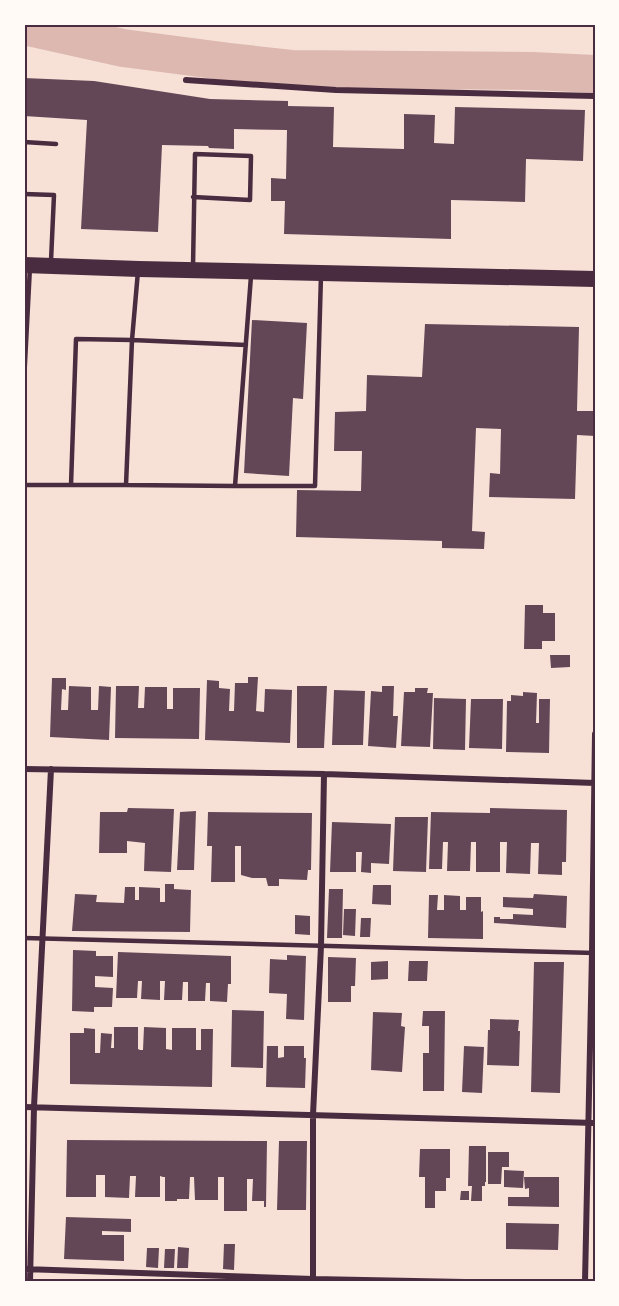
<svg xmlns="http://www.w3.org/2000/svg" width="619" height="1306" viewBox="0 0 619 1306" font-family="'Libre Baskerville',serif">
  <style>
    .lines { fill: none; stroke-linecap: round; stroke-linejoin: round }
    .river { stroke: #dcb8b0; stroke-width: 38 }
    .building { fill: #644757 }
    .service { stroke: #4a2c40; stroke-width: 4.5 }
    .minor { stroke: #4a2c40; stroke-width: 6 }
    .trunk { stroke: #4a2c40; stroke-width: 16 }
    .neatline { fill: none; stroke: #4a2c40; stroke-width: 2 }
  </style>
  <rect width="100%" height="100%" fill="#f7e1d7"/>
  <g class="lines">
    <path class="river" d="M24,26L123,48L230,62L291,69L532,71L595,74"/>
  </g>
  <path class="building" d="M24,78L94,81L210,99L288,101V106L334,107L333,147L404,149V114L435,115L434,143L454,144L455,107L585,110L583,161L526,159L525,202L451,200V239L284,234L285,201H271V178L286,179L287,130L234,129V149L209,148L208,146L162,145L158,232L81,229L87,120L24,116Z
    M252,320L307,323L303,399L293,398L289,476L244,473Z
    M425,324L579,327L577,411H595V436L577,435L575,499L489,497L490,473L500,474L501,429L476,428L472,531L485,532L484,549L442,548V541L296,537L297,490L361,491L362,451H334L335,412L366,411L367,375L422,377Z
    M525,605H543V613H555V641H542V649H524Z
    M550,655H570V667L551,668Z
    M248,677H258L256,711L264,712L265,689L292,690L290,743L205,740L207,680L219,681V688L230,689L229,711H234L235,683H248Z
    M52,678H66V690L62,689L61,710H68L69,686L91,687V710H98L99,686L111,687L109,740L50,737Z
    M116,686H139L138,708H144L145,687H167V709H173V688H200L199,739L115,738Z
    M297,686H327L324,748H297Z
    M382,686H394L393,716H398L396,748L368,746L371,691L382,692Z
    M415,688H428L427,693H433L430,747L401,746L404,692H415Z
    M334,690L365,691L363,745H332Z
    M523,692L537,693L536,723H539V699H550L549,753L506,752L507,701H511V695L523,696Z
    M434,698L466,699L465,750L433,749Z
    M471,699H503L502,749L469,748Z
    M128,808L174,809L171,872L144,871L145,843L127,841V853H99L100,812H127Z
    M490,808L567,810L566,862H562V875L538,874L539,843H531L530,874L506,873L507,842H500V872H476V842H471L470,871H447L448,842H443L442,869H429L431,812L490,813Z
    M196,811L194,870H177L180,812Z
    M208,812L312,813L311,870H308L307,880L279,879V886H268L266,878H252L241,875V846H235V882H211L212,846H207Z
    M395,817H428L426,872L393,871Z
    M332,822L391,824L389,864L371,863V873L361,872L362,852H356V872H330Z
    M165,884H174V889L191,890L190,932L72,931L75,894L97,895L96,902L124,903L125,887H135V900H139V887L160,888V902H165Z
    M373,885H391V905L372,904Z
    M329,889H343L342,938H327Z
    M534,894L567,896L566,928L494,923V917H500V919H513V914L533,915V909L503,907V897L533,898Z
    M429,895H438L437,910H444V895L460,896V910H466V897H481V912L483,911V939L428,938Z
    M344,909H356L355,936L343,935Z
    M295,915L310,916V935L295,934Z
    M361,918H371L370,937H360Z
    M73,950L96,951V956H113V977L95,976V987L113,988L112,1007H94V1012L72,1011Z
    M118,952L231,956V984H228L227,1002L210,1001V983H206L205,1001H188V982H183L182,1000H164L165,981H160V1000L141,999L142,981H138L137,998H116Z
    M287,955L306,956L304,1020L286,1019L287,994L269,993L270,959L287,960Z
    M328,957L356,958L355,986H351V1002H328Z
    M388,961V979L371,980V962Z
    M409,961H428L427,981H408Z
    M534,962H564L560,1093L531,1092Z
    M232,1010L264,1011L263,1068L231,1067Z
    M423,1011H445L444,1091H423V1053H429V1026H422Z
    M373,1012L402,1013L401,1026L405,1027L402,1072L371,1070Z
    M490,1019L519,1020L518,1031H520L519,1066L487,1065L488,1030H490Z
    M114,1027H138V1049L140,1050H143L144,1027L166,1028V1049L172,1050V1028H196V1050H201V1029H213L212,1087L70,1084V1033H84V1028L95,1029V1053H100L101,1033L112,1034L111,1048H114Z
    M267,1046H278V1058L284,1057V1046H304V1058H306L305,1088L266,1087Z
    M464,1046L484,1047L482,1093L462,1092Z
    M67,1140L267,1141L266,1207H264V1201H252L253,1179H247V1211H224V1177H218V1200H195L194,1177H190L189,1199H177V1201H165V1177H163L160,1176V1197H135L136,1176H130L129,1198L105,1197V1175H96V1197H66Z
    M279,1141H307L306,1210H277Z
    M469,1146H486V1182H485V1186H482V1201H471L472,1186H468Z
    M420,1149H450V1178H446V1191H435V1208H425V1177H419Z
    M488,1152H509V1167H502L501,1184H488Z
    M504,1170L524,1171L523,1188L504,1187Z
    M524,1177H559V1207L508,1206V1197H529V1188L525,1189Z
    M461,1191H469V1200H460Z
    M66,1217L131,1219V1232L102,1231V1235H124V1261L64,1259Z
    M506,1223L559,1224L558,1250L506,1249Z
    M224,1244H235L234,1270L223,1269Z
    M178,1247L189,1248L188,1268H177Z
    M147,1248H159L158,1268L146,1267Z
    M165,1249H175L174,1268H164Z
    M61,1279H123V1282H61Z"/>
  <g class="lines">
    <path class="service" d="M24,142L56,144
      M24,194L54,195L51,261
      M193,267L195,154L251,156L250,200L193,197
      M138,271L132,340L126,485L235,486L251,276
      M24,382L30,267
      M24,485H126
      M71,485L76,339L132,340L246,345
      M235,486H315L321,275
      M24,938L595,953"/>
    <path class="minor" d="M186,80L336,90L595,96
      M24,769L324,774L595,783
      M24,1107L595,1123
      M24,1269L313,1279L465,1282
      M30,1282L34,1107L51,769
      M313,1282V1115L321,946L324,774
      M585,1282L592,953L595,734"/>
    <path class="trunk" d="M24,265L139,269L595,279"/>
  </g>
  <rect width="619" height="1306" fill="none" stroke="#fffaf5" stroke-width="51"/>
  <rect x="26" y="26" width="568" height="1254" class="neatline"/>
</svg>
